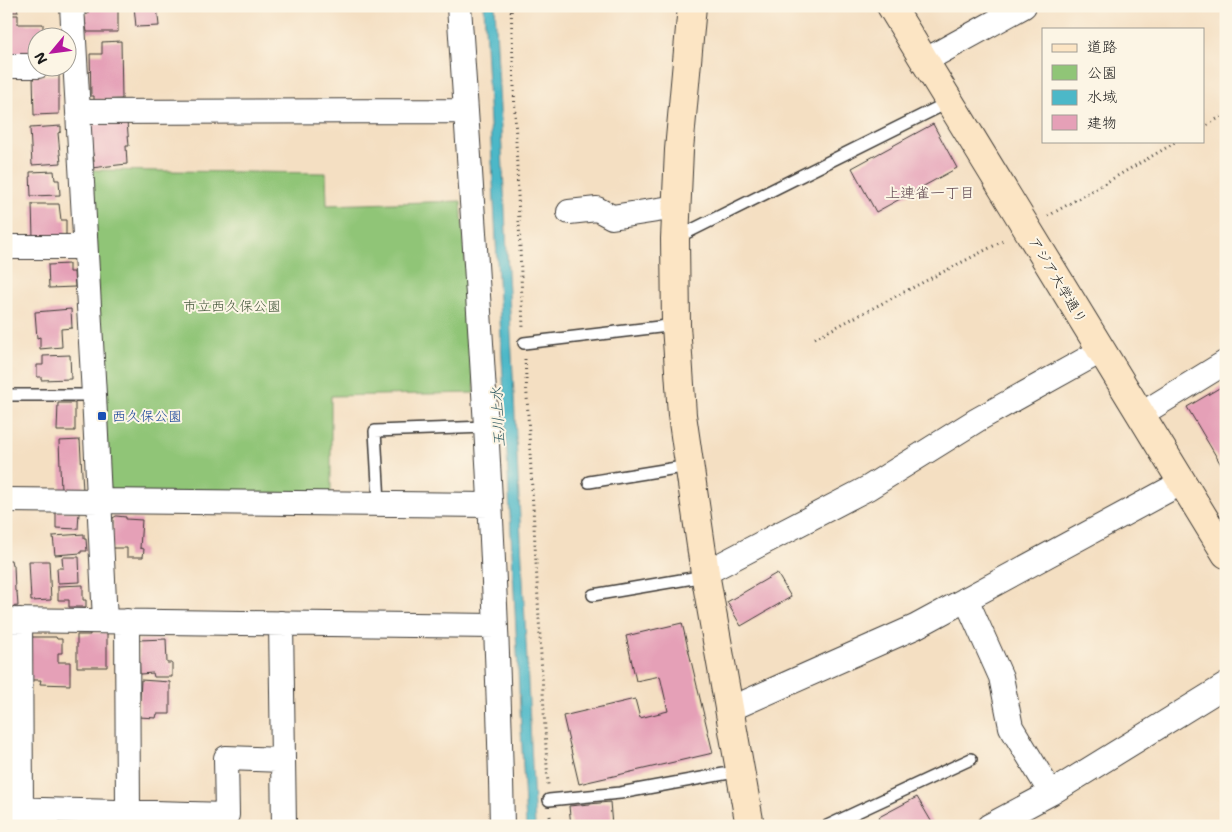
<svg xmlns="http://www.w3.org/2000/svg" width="1232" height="832" viewBox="0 0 1232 832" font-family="'Shantell Sans','Klee One',sans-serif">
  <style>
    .green { fill: #90c577; stroke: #56704a }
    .water { fill: #4cb8c8; stroke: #346a72 }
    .building { fill: #e5a0b7 }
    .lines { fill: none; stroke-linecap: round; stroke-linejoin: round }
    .lane-casing { stroke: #3c3935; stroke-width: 14 }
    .street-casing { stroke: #3c3935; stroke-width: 26 }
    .secondary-casing { stroke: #3c3935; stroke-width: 30 }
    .path { stroke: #3c3935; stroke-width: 3; stroke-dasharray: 1 4; stroke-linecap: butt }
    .lane { stroke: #fff; stroke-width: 11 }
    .street { stroke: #fff; stroke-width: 24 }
    .secondary { stroke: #fce5c4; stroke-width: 28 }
    .transit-dot { fill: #1a4fb4; stroke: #fcf5e5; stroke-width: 2 }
    .labels { text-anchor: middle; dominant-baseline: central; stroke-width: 4; stroke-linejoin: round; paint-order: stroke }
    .street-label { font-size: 14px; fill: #1c1c1c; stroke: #fcf5e5 }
    .park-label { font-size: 14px; fill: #45573c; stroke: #fcf5e5 }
    .transit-label { font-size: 14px; fill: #164399; stroke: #fcf5e5; text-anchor: start }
    .neighbourhood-label { font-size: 15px; fill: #624a52; stroke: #fcf5e5 }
    .water-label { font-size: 15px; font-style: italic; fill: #2f5a61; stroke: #fcf5e5 }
  </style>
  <rect width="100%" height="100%" fill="#fcf5e5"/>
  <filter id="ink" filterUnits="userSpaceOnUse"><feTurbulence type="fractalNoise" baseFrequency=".02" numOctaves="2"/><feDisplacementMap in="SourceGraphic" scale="10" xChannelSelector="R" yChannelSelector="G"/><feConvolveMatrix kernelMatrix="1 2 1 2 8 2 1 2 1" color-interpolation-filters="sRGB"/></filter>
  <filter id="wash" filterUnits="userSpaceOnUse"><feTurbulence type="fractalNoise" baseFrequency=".0096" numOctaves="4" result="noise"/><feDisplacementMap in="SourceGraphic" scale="20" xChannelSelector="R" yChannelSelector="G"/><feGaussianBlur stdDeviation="1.12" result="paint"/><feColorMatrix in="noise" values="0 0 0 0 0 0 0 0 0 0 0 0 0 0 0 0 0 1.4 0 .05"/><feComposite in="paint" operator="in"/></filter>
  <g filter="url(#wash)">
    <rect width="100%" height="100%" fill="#f4dfc2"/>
    <path class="green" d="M91,170L326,173L327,205L461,201L475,393L331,396V495L113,494L109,487Z"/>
    <path class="water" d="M484,6H495L535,826H526Z"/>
    <g id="blocks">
      <path class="building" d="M6,6H17L18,12H6Z
        M92,6H118V32H87L84,14H88V7Z
        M134,6H157L159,26L136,27Z
        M6,15H18V24H43V38H38V56H6Z
        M121,41L122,99L94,100V96H91L90,54H102V42Z
        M59,75V114L34,115L33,76Z
        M127,122L129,146H126L127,164L91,168L90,161H94L88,124Z
        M933,124L957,168L876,212L852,168Z
        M61,126V132L58,133L61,163L32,165L30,128Z
        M54,171L55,180H59L60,195L31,196L30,172Z
        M32,204H59L61,220H66V237H33Z
        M69,264V272H74L75,287L49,288L48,265Z
        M71,309L72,328L61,329L62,347L40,349V337L37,338L35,312Z
        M70,355L71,379L41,380V377H37V365H43V356Z
        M1226,384V473L1187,407Z
        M58,403H75V431H57Z
        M80,440L83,490L61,491L59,441Z
        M56,511L79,512L78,529L56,528Z
        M116,516L126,517V519L142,520L140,548L144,549L143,557H127V548H112L113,518Z
        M84,534V539H86L87,551H81V553L55,555L53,536Z
        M62,557H79L80,582L58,583L57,568H63Z
        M6,560H11L12,565H14L15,591L17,592L18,606L6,607Z
        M29,561H49L51,600L31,601Z
        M777,573L791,597L741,626L727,602Z
        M83,585V600H86V607H69V600H58V586Z
        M682,623L713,753L579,784L563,716L635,699L640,718L668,711L660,676L636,681L626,636Z
        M90,633H107V667H77V635H90Z
        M30,637H56L57,639H62V653H58V662H70V685L40,684L41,680H30Z
        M166,639L167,663H172V677H154L153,673L140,674L139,640Z
        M141,680L170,682V714H157L156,718L139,717Z
        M917,797L934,826H884L879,817Z
        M610,802L612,826H571L569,806Z"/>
    </g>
  </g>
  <g filter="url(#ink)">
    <use href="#blocks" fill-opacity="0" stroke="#3c3935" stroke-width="1"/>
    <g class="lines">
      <defs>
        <path id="lane" d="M676,238L949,102
          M524,343L676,325
          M6,395H94
          M589,482L689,466
          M379,502L375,431L486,427
          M593,595L693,578L705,573
          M549,800L620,793L740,771
          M827,826L971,759"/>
        <path id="street" d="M72,6L94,395L105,621
          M459,6C477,279 497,552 502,826
          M924,61L1024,6
          M6,66H38
          M78,112L466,111
          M569,212L597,209L612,217L677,207
          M6,247H85
          M1140,415L1226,362
          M6,500L490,505
          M705,573L868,488L977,420L1101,351
          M966,599L1001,677L1011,727L1051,793
          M6,620L495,626
          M20,620L21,809
          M127,621L128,812
          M281,623L284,826
          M728,710L915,627L1181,483
          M6,809L227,815L226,758L283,760
          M989,826L1051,793L1226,685"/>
        <path id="secondary" d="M692,6L679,150L675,239L676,325L682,415L705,573L750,826
          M891,6L1226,554"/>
      </defs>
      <use href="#lane" class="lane-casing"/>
      <use href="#street" class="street-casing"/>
      <use href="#secondary" class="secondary-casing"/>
      <path class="path" d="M511,6L523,328
        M1203,127L1226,114
        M1048,216L1178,141
        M815,338L1005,240
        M525,359L548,785
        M550,816L551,826"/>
      <use href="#lane" class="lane"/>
      <use href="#street" class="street"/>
      <use href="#secondary" class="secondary"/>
    </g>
  </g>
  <rect class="transit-dot" x="97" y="411" width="10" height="10" rx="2.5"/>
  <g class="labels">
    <g class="street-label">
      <text transform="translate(1058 280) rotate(59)">アジア大学通り</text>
    </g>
    <g class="park-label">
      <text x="232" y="306">市立西久保公園</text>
    </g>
    <g class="transit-label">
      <text x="112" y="416">西久保公園</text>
    </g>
    <g class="neighbourhood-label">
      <text x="930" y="193">上連雀一丁目</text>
    </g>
    <g class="water-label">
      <text transform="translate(498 417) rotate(-93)">玉川上水</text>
    </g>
  </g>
  <rect width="1232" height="832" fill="none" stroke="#fcf5e5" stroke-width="25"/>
  <rect x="1042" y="28" width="162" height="115" fill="#fcf5e5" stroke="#a29e95"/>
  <rect x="1052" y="44" width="25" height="8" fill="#fce5c4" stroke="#a29e95"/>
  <text x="1087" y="52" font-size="15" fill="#1c1c1c">道路</text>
  <rect x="1052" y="65" width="25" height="15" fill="#90c577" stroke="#a29e95"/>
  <text x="1087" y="78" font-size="15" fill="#1c1c1c">公園</text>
  <rect x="1052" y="90" width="25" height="15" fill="#4cb8c8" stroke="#a29e95"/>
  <text x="1087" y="102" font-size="15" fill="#1c1c1c">水域</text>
  <rect x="1052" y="115" width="25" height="15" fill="#e5a0b7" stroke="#a29e95"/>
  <text x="1087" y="128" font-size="15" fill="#1c1c1c">建物</text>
  <g transform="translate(52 52) rotate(241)"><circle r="24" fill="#fcf5e5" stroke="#a29e95"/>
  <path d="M0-4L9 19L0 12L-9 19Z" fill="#b5179e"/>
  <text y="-8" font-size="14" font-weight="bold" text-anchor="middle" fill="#1c1c1c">N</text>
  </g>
</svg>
